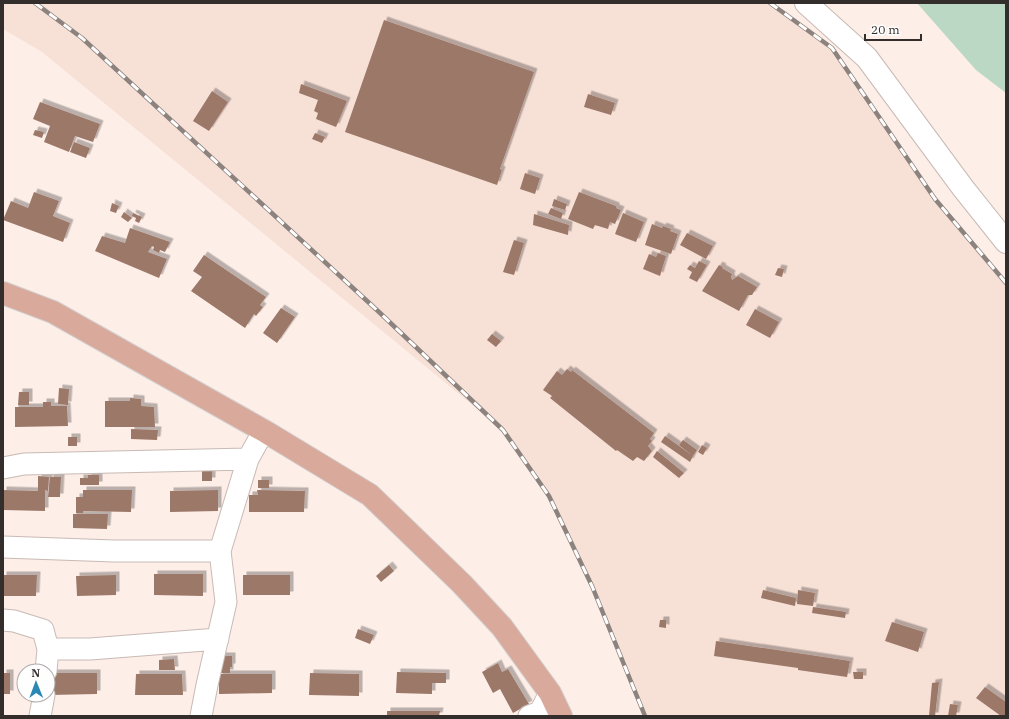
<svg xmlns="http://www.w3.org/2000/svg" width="1009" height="719" viewBox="0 0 1009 719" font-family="'IBM Plex Serif',serif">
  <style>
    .built { fill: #f7e0d6 }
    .green { fill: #bad8c3 }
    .building { fill: #9c7869; filter: url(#shadow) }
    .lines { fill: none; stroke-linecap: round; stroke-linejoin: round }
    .minor-casing { stroke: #c8bab4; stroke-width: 23 }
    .tertiary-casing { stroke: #c8bab4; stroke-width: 24 }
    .primary-casing { stroke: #d2d1d0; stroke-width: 24 }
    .minor { stroke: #fff; stroke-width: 21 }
    .tertiary { stroke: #fff; stroke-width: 22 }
    .primary { stroke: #d9a99b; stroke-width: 22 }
    .rail-casing { stroke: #8c827e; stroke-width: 4.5 }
    .rail { stroke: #fefefe; stroke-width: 3; stroke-dasharray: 9; stroke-linecap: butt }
  </style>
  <defs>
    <filter id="shadow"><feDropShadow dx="3.5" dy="-3.5" stdDeviation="0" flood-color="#0004"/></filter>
  </defs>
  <rect width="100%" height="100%" fill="#fdeee8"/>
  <path class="built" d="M3,3H770L832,48L935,199L1006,283V716H645L592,586L549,496L503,430L42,52L3,29Z"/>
  <path class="green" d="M917,3H1006V93L976,70Z"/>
  <path class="building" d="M384,20L534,72L500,169L502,170L497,185L345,132Z
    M301,84L347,101L336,127L316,119L318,113L314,111L318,100L299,93Z
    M212,91L228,102L209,131L193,121Z
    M588,94L615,103L611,115L584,107Z
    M40,102L100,124L93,142L75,136L69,152L44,142L50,126L33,119Z
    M35,130L44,132L42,138L33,135Z
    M315,133L325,137L322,143L312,139Z
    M74,142L90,148L86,158L70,152Z
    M525,173L540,178L535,194L520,189Z
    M34,192L59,201L53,216L70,223L63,242L3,220L11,201L28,208Z
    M579,192L616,206V208L621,210L615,224L610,222L608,229L595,225L593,229L568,219Z
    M554,199L567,204L565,210L552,206Z
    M112,203L119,206L116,213L110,211Z
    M551,208L563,213L561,219L548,214Z
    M124,212L132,218L128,222L121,217Z
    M133,213L142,217L139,223L135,221L136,218L132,216Z
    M623,213L644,222L636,242L615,234Z
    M534,214L569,225L568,235L533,225Z
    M652,224L662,228L663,226L671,229L670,231L678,234L671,254L645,245Z
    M130,228L170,242L165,252L160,250L159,253L153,250L154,247L152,246L148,252L167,259L159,278L95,251L102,236L125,243Z
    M687,233L713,246L706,259L680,245Z
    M514,240L524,243L514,275L503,272Z
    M658,253L666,256L660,276L643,269L649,254L656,257Z
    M204,255L266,297L260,305L263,307L256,316L254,314L245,328L191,291L202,277L193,271Z
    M699,261L707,265L697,282L689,278L692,272L687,269L690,265L695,268Z
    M719,265L723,267L722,268L732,274L731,277L732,280L738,276L757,287L752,295H748L739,311L702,291Z
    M778,268L784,269L782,277L775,275Z
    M281,308L295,317L277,343L263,333Z
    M755,309L779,322L770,338L746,325Z
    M492,334L501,341L496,347L487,340Z
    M567,369L571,372L572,370L654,433L650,439L652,441L648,446L652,451L644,461L637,457L633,461L617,450L616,451L550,398L552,396L543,390L557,371L562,375Z
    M59,388L69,389L68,405L58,404Z
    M19,392H29V405H18Z
    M130,398L141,399V406L154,407L155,427H105V401H130Z
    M43,402H51V406H67L68,426L15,427V407H43Z
    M131,429L158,430L157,440L131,439Z
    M665,436L693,456L690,462L661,442Z
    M68,437H77V446H68Z
    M683,440L697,450L693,456L679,445Z
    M702,445L707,448L703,455L698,452Z
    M657,451L684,473L679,478L653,457Z
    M202,471H212V481H202Z
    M88,475H99V485H80V478H88Z
    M38,476L49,477L48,491L45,490V511L3,510V490L38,491Z
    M50,477H61L60,497H48Z
    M258,480H269V488H258Z
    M83,490H132L131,512L83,511V513H76V497H83Z
    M218,490V511L170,512V491Z
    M257,490L305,491L304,512H249V495H258Z
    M73,514H108L107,529L73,528Z
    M389,565L394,571L381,582L376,576Z
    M154,574H203V596L154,595Z
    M3,575H37L36,596H3Z
    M116,575V595L77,596L76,576Z
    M243,575H290V595H243Z
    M763,590L796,598L795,606L761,598Z
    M798,590L815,593L813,606L797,604Z
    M813,607L846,612L845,618L812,613Z
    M660,620H666V628L659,627Z
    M892,622L924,632L918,652L885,641Z
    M358,629L374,635L370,644L355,638Z
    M716,641L850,661L847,677L798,670V668L714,656Z
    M220,656H232V667H230V673H220Z
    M174,659L175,670H159V660Z
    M498,663L502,672L508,669L529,704L513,713L500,689L493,693L482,672Z
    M397,672L446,673V683H432V694L396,693Z
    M853,672H863V679H854Z
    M3,673H10V694H3Z
    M49,673H97V694L49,695Z
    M310,673L359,674V696L309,695Z
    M136,674H182L183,695H135Z
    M219,674H272V693L219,694Z
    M939,682L935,716H929L932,683Z
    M985,687L1006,702V716H1001L976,698Z
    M950,704L958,705L956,716H948Z
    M387,711H440L439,716H387Z"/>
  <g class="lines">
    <defs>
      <path id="minor" d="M3,468L24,464L248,459
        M3,547L114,551H220
        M3,620L14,621L43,630L48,649L46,671
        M48,649H90L218,639
        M40,716L44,695
        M201,716L207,685L226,602L220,551L248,459L258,441L266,432
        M529,716L540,712L550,693"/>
      <path id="tertiary" d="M806,3L867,58L963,188L1006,242"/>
      <path id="primary" d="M3,293L53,312L266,432L370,495L462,584L502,627L550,693L561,716"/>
    </defs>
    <use href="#minor" class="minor-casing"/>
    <use href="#tertiary" class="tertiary-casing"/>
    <use href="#primary" class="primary-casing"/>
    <use href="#minor" class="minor"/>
    <use href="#tertiary" class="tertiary"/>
    <use href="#primary" class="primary"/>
    <defs>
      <path id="rail" d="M35,3L82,38L379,312L503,430L549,496L592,586L645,716
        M770,3L832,48L935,199L1006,283"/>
    </defs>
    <use href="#rail" class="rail-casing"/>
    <use href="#rail" class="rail"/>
  </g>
  <rect width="1009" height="719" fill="none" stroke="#332d2b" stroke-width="8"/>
  <g transform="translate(36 683) rotate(359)"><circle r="19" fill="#fefefe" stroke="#adaaaa"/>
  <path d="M0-3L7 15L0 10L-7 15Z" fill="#2988b4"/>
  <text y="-6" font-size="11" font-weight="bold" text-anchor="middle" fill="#332d2b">N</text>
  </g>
  <path d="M865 34v6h56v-6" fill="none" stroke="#332d2b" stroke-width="2"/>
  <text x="871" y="34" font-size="12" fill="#332d2b" stroke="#fefefe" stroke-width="3" paint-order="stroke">20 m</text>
</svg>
